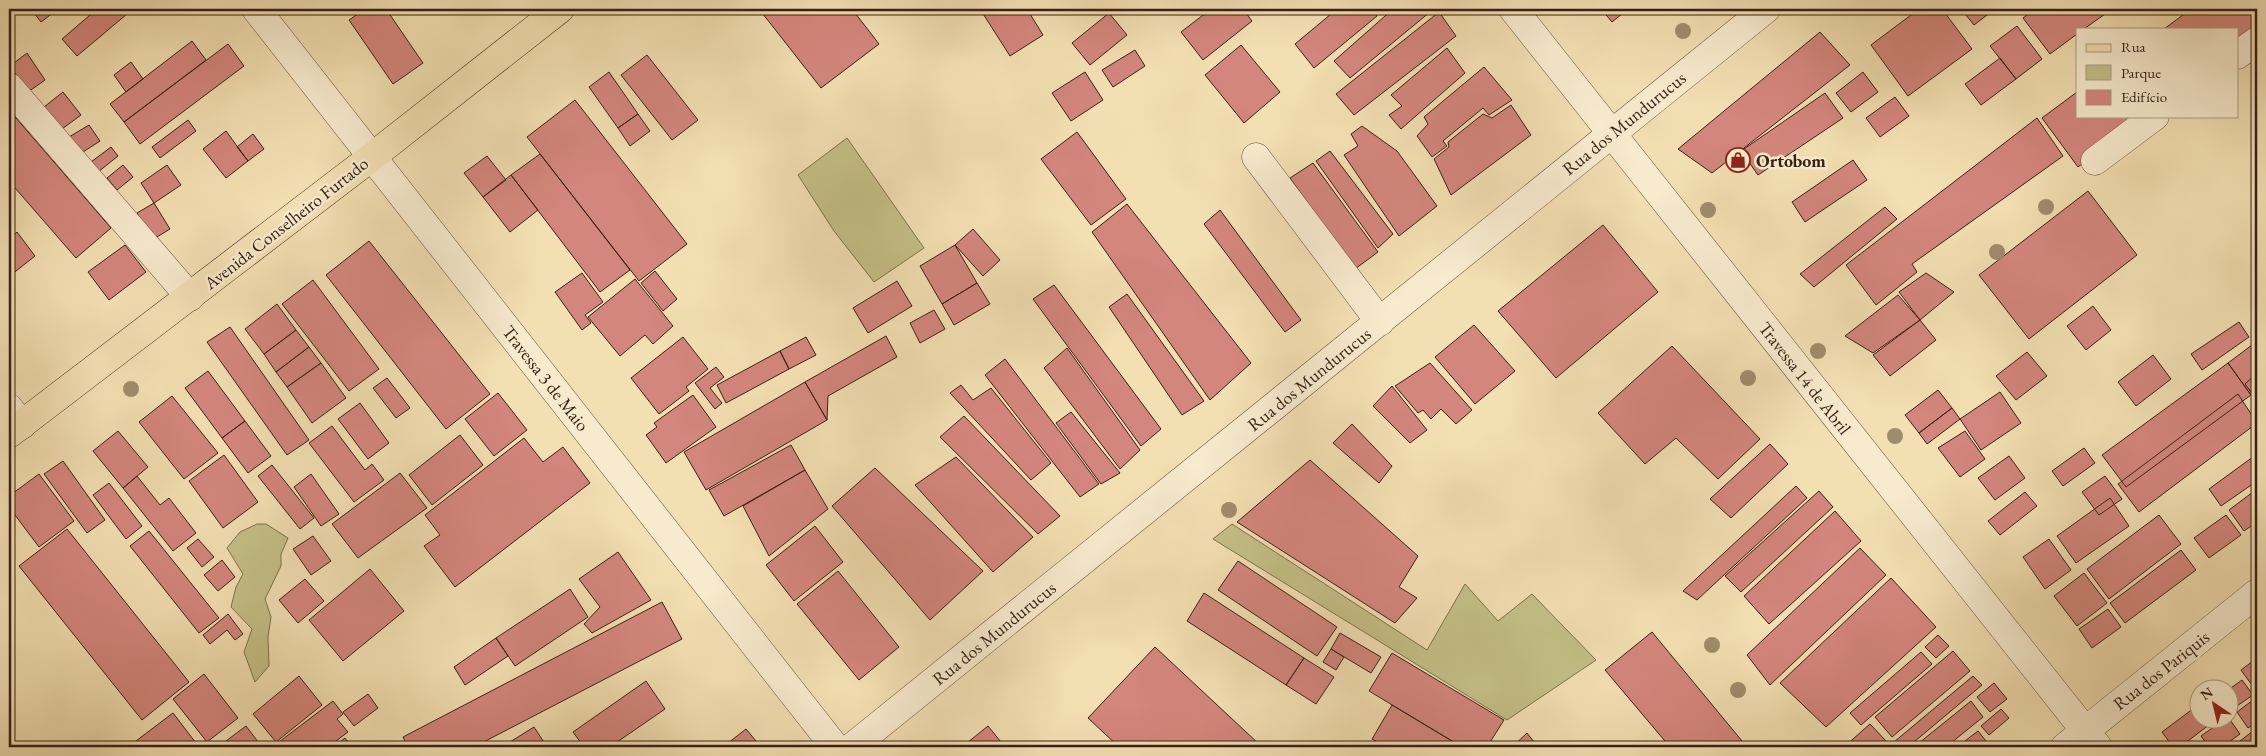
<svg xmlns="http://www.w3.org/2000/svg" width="2266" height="756" viewBox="0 0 2266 756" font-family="'EB Garamond',serif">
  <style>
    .green { fill: #c3bf87; stroke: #7e704e }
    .building { fill: #d3867c; stroke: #382016 }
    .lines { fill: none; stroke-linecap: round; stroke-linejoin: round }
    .minor-casing { stroke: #66503d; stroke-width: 29 }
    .major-casing { stroke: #382016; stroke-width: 29 }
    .minor { stroke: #f7eacd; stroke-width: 28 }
    .major { stroke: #f2dfb2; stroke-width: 28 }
    .tree { fill: #9f8c6c }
    .labels { text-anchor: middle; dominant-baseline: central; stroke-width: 5; stroke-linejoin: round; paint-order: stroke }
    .street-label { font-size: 18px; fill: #382016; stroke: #f7eacd }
    .poi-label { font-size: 18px; font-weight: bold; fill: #382016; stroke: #f7eacd; text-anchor: start }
  </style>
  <rect width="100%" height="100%" fill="#f2dfb2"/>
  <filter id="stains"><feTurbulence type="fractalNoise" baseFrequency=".004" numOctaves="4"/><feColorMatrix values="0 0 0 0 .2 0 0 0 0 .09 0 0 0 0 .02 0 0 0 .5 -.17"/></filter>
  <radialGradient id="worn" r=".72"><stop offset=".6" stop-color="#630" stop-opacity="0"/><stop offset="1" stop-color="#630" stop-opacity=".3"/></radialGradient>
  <path class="green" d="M847,138L924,248L874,282L834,231L798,175Z
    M257,524H266L288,538L281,554V566L265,599L271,617L268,637L269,666L255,682L244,652L252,629L231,607L236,587L243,574L227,548L240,532Z
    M1232,524L1427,650L1465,584L1498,621L1532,594L1596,660L1507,720L1213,539Z"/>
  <path class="building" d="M31,9H58L41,22Z
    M97,9H133L77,56L62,39Z
    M365,9H386L423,63L393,84L349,20Z
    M759,9H852L879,44L821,88Z
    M980,9H1027L1043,35L1010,56Z
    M1211,9H1243L1252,21L1203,60L1181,32Z
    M1337,9H1371L1377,16L1314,68L1295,44Z
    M1393,9H1427L1430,12L1350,78L1334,61Z
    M1601,9H1628L1612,22Z
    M1919,9H1942L1972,49L1908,96L1871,45Z
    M1961,9H1995L1974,25Z
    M2035,9H2112L2084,29H2077V34L2050,54L2023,18Z
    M2191,9H2257V35L2237,49V29H2164Z
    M1439,12L1456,36L1354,115L1336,94Z
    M1109,13L1127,35L1090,65L1072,43Z
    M2017,26L2042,59L2016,79L1990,46Z
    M1820,32L1850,65L1712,173L1678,149Z
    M192,41L206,60L124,122L110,104Z
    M228,44L244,66L140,144L124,122Z
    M1241,45L1280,92L1244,123L1205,75Z
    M1447,48L1465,73L1401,129L1389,115L1402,106L1391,95Z
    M1135,50L1145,66L1113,87L1102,70Z
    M27,53L45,80L28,92L10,66Z
    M647,55L698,120L672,140L621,75Z
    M2000,58L2016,79L1981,105L1965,84Z
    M131,62L143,79L126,92L114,75Z
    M1484,67L1512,100L1489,115L1483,108L1443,141L1447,146L1432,157L1417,136L1428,124L1424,117Z
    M609,72L638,114L618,128L589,87Z
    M1085,72L1103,100L1071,121L1052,93Z
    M1863,72L1878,92L1851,112L1836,93Z
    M63,92L81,115L62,129L44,107Z
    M2077,92V116H2146L2078,167L2042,118Z
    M1825,93L1843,118L1758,175L1741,151Z
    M1895,97L1909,116L1880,137L1866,118Z
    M575,100L687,244L639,281L527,137Z
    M1511,105L1531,135L1451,195L1434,159L1449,147L1448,142L1483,114L1492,118Z
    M9,110L111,228L76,258L9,181Z
    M638,114L650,131L630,146L618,128Z
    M2037,118L2063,156L1912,264L1917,272L1876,305L1846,265Z
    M188,120L196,131L160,158L152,147Z
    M89,125L100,141L80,154L69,137Z
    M1362,126L1397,151L1437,206L1399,236L1344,155L1358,146L1351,134Z
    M226,131L248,161L226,178L203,149Z
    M1077,132L1126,199L1091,225L1041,159Z
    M253,134L264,149L248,161L237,147Z
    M111,147L118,156L98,172L91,162Z
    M1330,151L1393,234L1378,248L1316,161Z
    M540,154L630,270L600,292L511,175Z
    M487,156L506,180L483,197L464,173Z
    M1853,160L1867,180L1805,222L1792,202Z
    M1313,163L1378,252L1355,269L1290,178Z
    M123,165L133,177L117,190L107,178Z
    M167,165L181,185L154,203L141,183Z
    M511,175L538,210L510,232L483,197Z
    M2088,191L2137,255L2029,339L1979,275Z
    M154,203L170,229L152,240L137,213Z
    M1127,204L1251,363L1210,400L1092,232Z
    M1885,207L1897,219L1814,287L1800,274Z
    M1220,210L1301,320L1285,332L1204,224Z
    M1603,225L1658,292L1556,378L1498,311Z
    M973,229L1000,260L983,276L955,245Z
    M17,232L35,256L11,275L9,272V239Z
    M369,241L490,394L446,429L326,275Z
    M125,245L146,272L109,300L88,272Z
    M955,245L977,283L942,304L920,266Z
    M655,271L677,299L663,311L641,283Z
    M582,273L603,302L585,315L591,323L582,330L555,292Z
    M1926,273L1954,292L1920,320L1899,292Z
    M635,279L673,326L653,344L645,335L620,356L588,317Z
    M313,280L379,369L349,391L282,304Z
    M897,281L912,306L868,333L853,308Z
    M977,283L990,304L954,325L942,304Z
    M1054,285L1161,429L1141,446L1033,299Z
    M1127,294L1204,401L1182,415L1109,307Z
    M1898,295L1920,320L1873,353L1845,336Z
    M277,304L296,330L264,354L245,329Z
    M2093,306L2111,330L2086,350L2067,326Z
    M934,310L945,329L920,343L910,323Z
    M1920,320L1936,340L1890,376L1873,355Z
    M2239,322L2249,337L2202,370L2191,354Z
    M1474,325L1515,371L1475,404L1435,357Z
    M230,327L309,440L287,455L207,342Z
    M296,330L309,347L276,372L264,354Z
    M886,336L897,357L828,396L827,420L805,382Z
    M683,337L708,369L686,387L689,391L659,414L631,378Z
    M806,337L816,355L789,369L780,351Z
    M2252,345L2257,352V390L2251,395L2228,363Z
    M1672,346L1760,439L1718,479L1676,438L1645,464L1598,413Z
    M309,347L321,363L287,387L276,372Z
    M1067,348L1140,450L1120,469L1044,368Z
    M780,351L789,369L726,403L717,385Z
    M2027,352L2047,376L2016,400L1996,376Z
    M2153,355L2171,379L2136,406L2118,382Z
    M1005,359L1099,484L1080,497L985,375Z
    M321,363L346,398L312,423L287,387Z
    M1430,363L1472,410L1456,424L1441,409L1431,419L1423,410L1418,413L1395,386Z
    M2228,363L2251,395L2126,487L2102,455Z
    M716,367L724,377L710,388L722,403L715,409L695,383Z
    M208,371L245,421L222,438L185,388Z
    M2257,373V400L2245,384Z
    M387,378L410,408L396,418L373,388Z
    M805,382L827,420L706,490L684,452Z
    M961,385L973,400L991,388L1051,463L1031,480L950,393Z
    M1392,386L1427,430L1410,443L1373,406Z
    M1938,390L1952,408L1919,433L1905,415Z
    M2000,392L2021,423L1981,450L1960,419Z
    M498,393L527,430L494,456L465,419Z
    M2238,394L2257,423L2139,512L2118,484Z
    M693,395L716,427L666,463L646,435L657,427L654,423Z
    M172,396L218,453L184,479L139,422Z
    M360,403L389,443L368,459L338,419Z
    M1952,408L1960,419L1927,444L1919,433Z
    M1071,412L1120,473L1101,484L1056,423Z
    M964,416L1060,516L1038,534L940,437Z
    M245,421L271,456L248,473L222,438Z
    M1352,424L1392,466L1379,483L1333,443Z
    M332,426L365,470L372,464L384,480L354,502L309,443Z
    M118,431L148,467L123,488L93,451Z
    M1965,431L1985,459L1960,477L1938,448Z
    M460,435L483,465L432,505L409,475Z
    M524,438L543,462L563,447L590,483L455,587L424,546L440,535L425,515Z
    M1770,444L1788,464L1731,518L1710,499Z
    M791,445L805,470L724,516L709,490Z
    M2084,448L2095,463L2063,486L2052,471Z
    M2257,454V481L2221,506L2209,489Z
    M224,455L258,502L223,528L189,481Z
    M2009,456L2025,478L1995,500L1978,478Z
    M956,457L1033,537L993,572L915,485Z
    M1310,460L1418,556L1399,587L1417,598L1395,623L1237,522Z
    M63,461L105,520L87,533L44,474Z
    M272,465L314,518L300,529L258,476Z
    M875,468L983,571L930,620L832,506Z
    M805,470L828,509L769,556L743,506Z
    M400,473L427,508L358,558L332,524Z
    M39,474L74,521L39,547L9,507V496Z
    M311,474L339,514L321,526L294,487Z
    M137,476L160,505L169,498L196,533L173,551L123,488Z
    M2105,476L2122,499L2099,515L2082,492Z
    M109,483L142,526L126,539L93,495Z
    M1796,486L1807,498L1697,600L1683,591Z
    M2257,489V522L2244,531L2229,510Z
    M1819,491L1833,507L1741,592L1725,576Z
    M2025,492L2037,506L2000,535L1988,521Z
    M2110,498L2129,526L2076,563L2057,536Z
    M1835,511L1861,541L1769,624L1744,596Z
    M2159,515L2181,544L2109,599L2087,569Z
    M2226,515L2241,535L2209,558L2194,538Z
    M815,526L843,562L794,601L766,565Z
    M67,529L189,682L142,720L19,566Z
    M149,531L219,618L199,633L130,546Z
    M313,536L331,561L311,575L293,549Z
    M198,539L214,557L202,567L187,548Z
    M2049,539L2071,570L2045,589L2023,557Z
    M1860,548L1886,575L1770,685L1747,655Z
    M2181,550L2196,570L2125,623L2110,603Z
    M618,552L651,600L592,633L584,624L600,607L579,579Z
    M222,560L235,577L218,591L204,575Z
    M1238,561L1337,627L1317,656L1218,590Z
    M370,569L404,611L343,661L309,620Z
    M838,571L899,647L859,680L797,604Z
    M2084,573L2107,603L2077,626L2054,596Z
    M1891,578L1936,627L1826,727L1780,683Z
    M305,579L324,601L298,623L279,600Z
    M570,589L588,617L515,666L496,638Z
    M1204,593L1304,658L1286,685L1187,621Z
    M662,602L682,639L474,747H408L403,737Z
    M2108,609L2121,627L2092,648L2079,629Z
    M228,614L243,634L235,640L227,630L210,644L203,635Z
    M1652,632L1747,747H1670L1605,670Z
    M1340,633L1381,657L1371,673L1331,649Z
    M1938,635L1949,646L1936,658L1925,647Z
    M496,638L508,656L465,685L454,667Z
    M1155,647L1260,745L1258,747H1119L1088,718Z
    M1331,649L1344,657L1336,670L1323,662Z
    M1953,651L1970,671L1892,737L1875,717Z
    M1921,652L1932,664L1861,725L1850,713Z
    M1392,653L1504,720L1487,747H1462L1369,691Z
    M1304,658L1334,677L1316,704L1286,685Z
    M2257,658V692L2241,670Z
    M204,674L238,718L207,742L173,699Z
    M299,676L322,705L276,742L253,714Z
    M1973,676L1982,685L1908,747H1888Z
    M2242,680L2253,695L2228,712V690Z
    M646,681L665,709L610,747H584L573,732Z
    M1994,683L2007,699L1990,712L1977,697Z
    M368,694L378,708L354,726L343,712Z
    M2257,697V722L2248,728L2237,712Z
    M333,701L343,714L337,719L348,732L328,747H283L279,742Z
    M1971,701L1983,717L1946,747H1914Z
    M1392,705L1462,747H1386L1372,739Z
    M2198,705V718H2218L2180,747H2173L2162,732Z
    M2001,709L2009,718L1989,735L1981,726Z
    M173,713L199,747H128Z
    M2228,717L2240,734L2222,747H2209L2201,736Z
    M1870,724L1886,741L1879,747H1844Z
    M246,726L262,747H218Z
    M988,726L1005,747H962Z
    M534,727L547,747H502Z
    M2257,728V743L2252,747H2232Z
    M746,729L761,747H723Z
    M1978,731L1986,741L1977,747H1957Z
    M1527,733L1538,747H1512Z
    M345,738L352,747H333Z"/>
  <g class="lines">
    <defs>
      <path id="minor" d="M256,9L835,747
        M1513,9L2098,747
        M2237,55L2257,41
        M9,87L190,297
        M1256,157L1380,322
        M2095,161L2155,116
        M9,408L22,425
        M852,747L1766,9
        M2065,747L2257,593"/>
      <path id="major" d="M9,434L373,156L560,9"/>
    </defs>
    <use href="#minor" class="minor-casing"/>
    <use href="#major" class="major-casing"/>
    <use href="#minor" class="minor"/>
    <use href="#major" class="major"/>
  </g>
  <g class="tree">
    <circle cx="1683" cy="31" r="8"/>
    <circle cx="2046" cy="207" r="8"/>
    <circle cx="1708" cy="210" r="8"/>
    <circle cx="1997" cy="252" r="8"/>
    <circle cx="1818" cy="351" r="8"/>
    <circle cx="1748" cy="378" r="8"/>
    <circle cx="131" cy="389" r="8"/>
    <circle cx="1895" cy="436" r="8"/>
    <circle cx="1229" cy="510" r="8"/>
    <circle cx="1712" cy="645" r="8"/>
    <circle cx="1738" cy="690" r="8"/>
  </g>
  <defs>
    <symbol id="shop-ring" viewBox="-11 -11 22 22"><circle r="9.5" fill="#f7eacd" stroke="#8f2418" stroke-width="1.5"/><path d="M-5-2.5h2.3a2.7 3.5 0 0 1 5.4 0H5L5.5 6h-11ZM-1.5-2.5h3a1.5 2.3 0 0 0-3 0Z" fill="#8f2418"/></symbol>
  </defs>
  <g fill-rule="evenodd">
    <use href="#shop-ring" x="1724" y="146" width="28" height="28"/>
  </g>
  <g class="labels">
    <g class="street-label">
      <text transform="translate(1624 123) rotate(-39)">Rua dos Mundurucus</text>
      <text transform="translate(286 223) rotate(-38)">Avenida Conselheiro Furtado</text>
      <text transform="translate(546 378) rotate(52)">Travessa 3 de Maio</text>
      <text transform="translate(1805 378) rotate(52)">Travessa 14 de Abril</text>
      <text transform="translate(1309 379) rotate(-39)">Rua dos Mundurucus</text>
      <text transform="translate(994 633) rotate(-39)">Rua dos Mundurucus</text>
      <text transform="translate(2161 670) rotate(-38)">Rua dos Pariquis</text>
    </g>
    <g class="poi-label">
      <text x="1756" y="160">Ortobom</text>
    </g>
  </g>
  <rect width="2266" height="756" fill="none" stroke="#f2dfb2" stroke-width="30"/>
  <rect x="10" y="10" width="2246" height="736" fill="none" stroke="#382016" stroke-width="2.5"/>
  <rect x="15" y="15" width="2236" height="726" fill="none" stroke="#382016"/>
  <rect x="2076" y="28" width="162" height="90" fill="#f7eacd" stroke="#ab9984"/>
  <rect x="2086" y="44" width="25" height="8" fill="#f2dfb2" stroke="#ab9984"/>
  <text x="2121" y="52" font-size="15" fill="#382016">Rua</text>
  <rect x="2086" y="65" width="25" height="15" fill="#c3bf87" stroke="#ab9984"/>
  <text x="2121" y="78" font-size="15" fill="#382016">Parque</text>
  <rect x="2086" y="90" width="25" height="15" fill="#d3867c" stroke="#ab9984"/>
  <text x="2121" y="102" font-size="15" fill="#382016">Edifício</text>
  <g transform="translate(2214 704) rotate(325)"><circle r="24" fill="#f7eacd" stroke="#ab9984"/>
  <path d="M0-4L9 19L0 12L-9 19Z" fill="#8f2418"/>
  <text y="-8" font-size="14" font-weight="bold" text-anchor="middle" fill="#382016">N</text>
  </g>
  <rect width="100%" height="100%" filter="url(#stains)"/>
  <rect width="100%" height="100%" fill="url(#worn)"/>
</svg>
